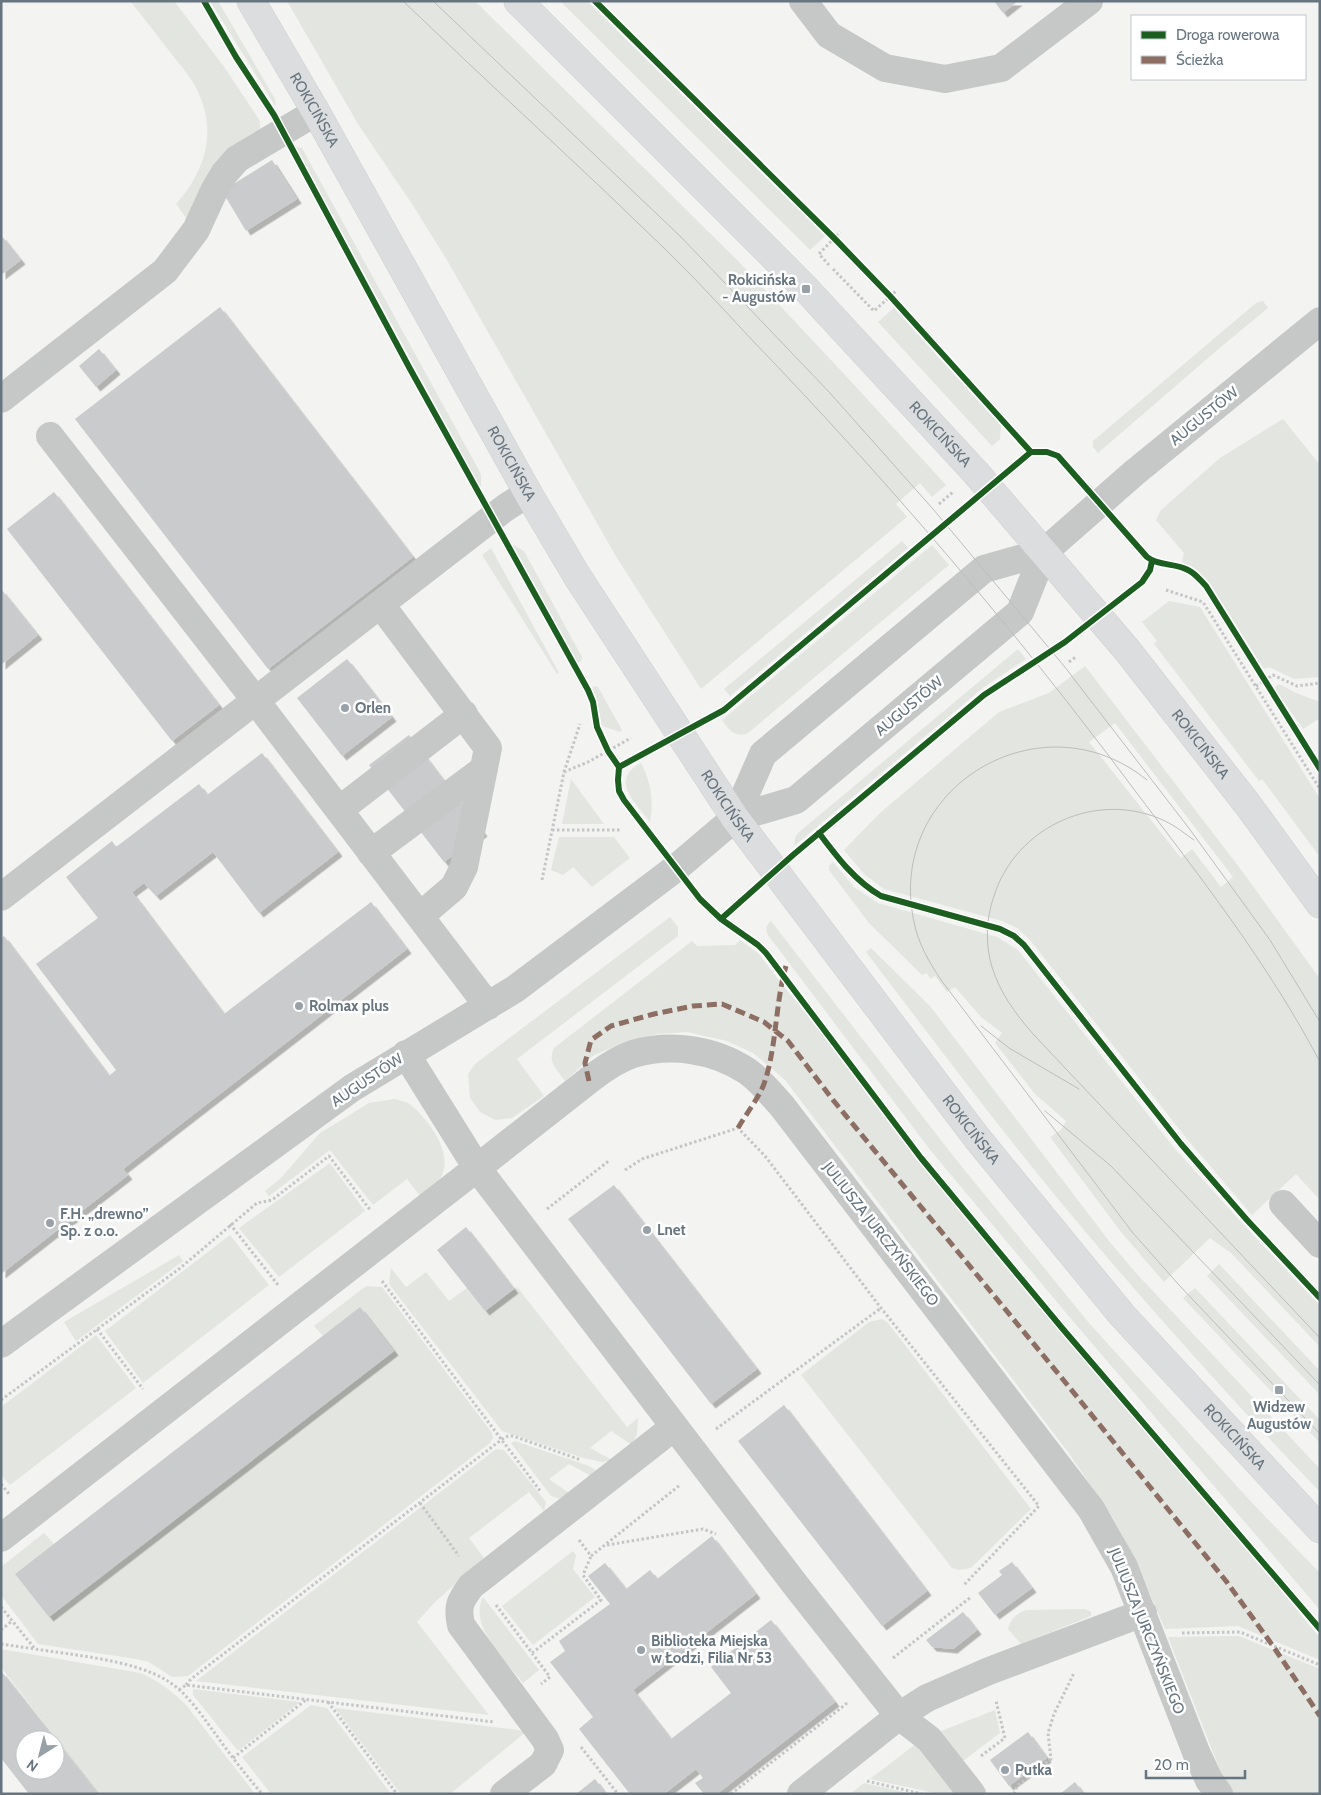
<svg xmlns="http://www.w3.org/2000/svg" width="1321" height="1795" viewBox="0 0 1321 1795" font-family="Cabin,sans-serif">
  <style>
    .green { fill: #e2e5e0; fill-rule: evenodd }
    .building { fill: #cacbcc; fill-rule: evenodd; filter: url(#shadow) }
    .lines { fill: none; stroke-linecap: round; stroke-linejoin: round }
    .major-casing { stroke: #cfd0d0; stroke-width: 29 }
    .path { stroke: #c4c5c6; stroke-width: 3; stroke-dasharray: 2.5 2.5; stroke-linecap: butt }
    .minor { stroke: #c6c8c8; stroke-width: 28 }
    .major { stroke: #dcddde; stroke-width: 28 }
    .tram { stroke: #bdbdbe; stroke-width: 1 }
    .quiet { stroke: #8d6e63; stroke-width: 5; stroke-dasharray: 10 5; stroke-linecap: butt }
    .cycleway-casing { stroke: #fff; stroke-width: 9 }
    .cycleway { stroke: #1b5e20; stroke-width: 6 }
    .poi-dot { fill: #97a1a7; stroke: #fff; stroke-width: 2 }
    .labels { text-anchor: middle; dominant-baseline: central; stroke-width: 5; stroke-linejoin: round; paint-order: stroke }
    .street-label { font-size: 15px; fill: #66757f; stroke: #fff }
    .poi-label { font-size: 15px; font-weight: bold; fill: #66757f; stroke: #fff; text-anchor: start }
  </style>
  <defs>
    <filter id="shadow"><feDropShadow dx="4.5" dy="4.5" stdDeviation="0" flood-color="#0004"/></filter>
  </defs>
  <rect width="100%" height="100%" fill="#f3f3f2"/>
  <path class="green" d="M130,1H174L225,68L260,121V130L189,222L176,204C204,173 217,135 199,94C193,80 183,68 173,56C159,38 145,19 130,1Z
    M210,1H218L275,99L276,107Z
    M287,1H475L737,260L845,375L946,485L932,497L920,483L896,504L907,517L701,689L617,558L447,260L412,204L358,124Z
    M560,1H587L825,236L810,250Z
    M296,147L302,148L481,474V489Z
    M1263,301L1268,308L1222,346L1098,453L1093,447V441L1256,303Z
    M894,308L1001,426L1000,439L992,446L878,322Z
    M1283,419L1320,465V677L1294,679L1269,667L1264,669L1212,587L1198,571L1182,562L1184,553L1156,520L1161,510L1220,458Z
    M902,541L908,548L730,696L724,689Z
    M512,544L524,551L582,657L581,661L577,663Z
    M932,545L949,565L748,733C735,738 729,730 722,720Z
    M491,548L559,673L557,674L482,555Z
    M1169,601L1200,607L1320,799V857L1262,779L1259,781L1154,644L1157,641L1142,622Z
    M1018,649L1026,659L984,687L794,846L795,837L798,833Z
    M1085,666L1242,871L1320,979V1200L1296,1174L1252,1215L1187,1139L1030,940L1017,928L1002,921L884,889L864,874L844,850L880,813L999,712L1049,693ZM1115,723L1233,877L1221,887L1192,849L1181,858L1089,742Z
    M1279,684L1296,693L1320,702V718L1303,729L1274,688Z
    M595,686L598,687L622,730L620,732L602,726L597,700L592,688Z
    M641,763C651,783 654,800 650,822C635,802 609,780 641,763Z
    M571,779L604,824H562Z
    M559,837H614L630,858L592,887L573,867L563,875L551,870Z
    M833,862L854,887L878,903L997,937L1018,950L1175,1149L1243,1224L1320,1306V1347L1231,1253L1210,1238L1164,1282L1121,1232L1050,1137L1061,1130L1066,1121L1035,1094L995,1043L1002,1033L981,1017L955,987L947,992L935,976L930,979L927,973L922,975L869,923L829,870V866Z
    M670,917L678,927V936L517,1059L544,1096L512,1118L495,1120L480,1112L470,1098L468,1074L475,1064Z
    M771,921L954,1157L1089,1323L1254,1505L1320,1573V1610L1072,1320L931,1151L768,935C765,929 766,925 771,921Z
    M740,940L759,954L781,983L1320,1638V1660L1238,1626L1165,1629L1135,1560L1113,1518L1068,1452L785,1080L753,1053L727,1041L687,1032L657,1034L625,1042L594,1055L565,1081C557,1069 547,1062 554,1048L692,941L697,946L735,945Z
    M871,948L930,1006L1109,1241L1135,1272L1320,1469V1492C1228,1396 1139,1297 1054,1194C989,1115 928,1033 866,952Z
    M394,1099C398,1100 404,1101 408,1103C426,1116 451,1149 443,1172C440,1183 431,1191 424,1201L407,1179L373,1205L330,1150L269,1196L265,1191L280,1179L320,1133L369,1103Z
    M330,1163L365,1211L279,1277L239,1228Z
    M230,1235L269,1285L143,1383L105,1331Z
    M179,1255L183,1261L76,1341L64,1322Z
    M1219,1264L1320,1371V1395L1207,1276Z
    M391,1268L406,1287L426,1272L449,1301L467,1288L485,1311L517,1287L627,1427L638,1418L637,1434L632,1445L611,1431L590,1448L612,1460L602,1462L584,1458L502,1431L389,1284Z
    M366,1286L382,1287L492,1433L493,1438L490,1443L188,1676L172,1677L149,1662L136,1659L38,1644L1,1595V1567L44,1533L54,1544L15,1574L49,1616L394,1351L360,1307L323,1336L314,1326Z
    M1195,1288L1320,1420V1443L1183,1298Z
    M882,1319L888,1323L1031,1509L972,1567C965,1570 960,1571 952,1568L801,1375L869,1322Z
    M96,1335L136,1388L10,1485L1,1475V1407Z
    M515,1441L589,1466L597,1471L591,1476L569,1464L549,1479L569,1493L560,1499L551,1496L511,1443Z
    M496,1449L504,1450L546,1502L544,1511L529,1492L469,1538L484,1558L434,1603L417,1622L489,1715L196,1681Z
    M573,1551L576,1555L573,1569L595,1597L533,1645L502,1606Z
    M483,1597L539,1670L523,1683C506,1661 468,1626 483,1597Z
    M1085,1609L1091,1612V1616L1021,1644L1008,1629C1011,1618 1016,1614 1026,1610Z
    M1239,1636L1320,1669V1794H1233L1223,1778L1168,1637Z
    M1,1649L140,1673C158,1680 173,1692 187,1706L255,1794H99L1,1667Z
    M193,1689L300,1702L238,1751L193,1695Z
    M311,1705L327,1708L391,1794H271L242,1757Z
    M335,1708L527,1731L450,1794H401Z
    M995,1710L1000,1733L959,1764L936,1733Z
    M917,1743L955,1794H939L870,1779Z
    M864,1783L912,1794H850Z"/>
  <path class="building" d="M994,1H1018L1003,13Z
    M272,160L297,199L246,231L222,191Z
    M1,235L21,260L1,275Z
    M220,307L413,557L268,669L75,419Z
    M99,349L116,370L96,387L79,366Z
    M54,492L219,705L172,741L7,529Z
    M1,589L38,635L1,665Z
    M347,659L392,717L342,756L297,698Z
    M409,735L483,832L444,862L369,765Z
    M262,753L338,852L259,913L213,852L156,896L144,883L132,892L224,1014L371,902L407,949L123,1169L128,1175L1,1274V938L4,936L109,1076L116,1070L36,964L98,918L66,877L112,841L116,847L199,784L207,795Z
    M614,1185L757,1369L711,1404L568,1219Z
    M466,1227L514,1289L485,1311L437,1250Z
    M360,1307L394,1351L49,1617L15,1574Z
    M784,1405L927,1591L882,1626L738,1441Z
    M712,1536L756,1594L633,1690L671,1739L731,1693L711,1667L771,1620L835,1702L717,1794H704L695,1783L703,1778L696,1769L664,1794H630L579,1729L593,1717L550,1662L565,1651L559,1641L610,1604L588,1576L605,1563L626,1589L650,1570L657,1579Z
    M1012,1562L1032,1588L995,1615L978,1593L1002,1575L999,1571Z
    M963,1612L977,1630L953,1649L932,1647L926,1640Z
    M1,1671L55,1739L98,1794H29L1,1758ZM25,1740H55V1770H25Z
    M1028,1732L1047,1758L1009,1786L990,1760Z
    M595,1779L606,1794H576Z
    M1075,1782L1084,1794H1060Z"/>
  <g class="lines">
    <defs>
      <g id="major">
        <path id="s1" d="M251,1L316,112L528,493L577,576L735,818L977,1138L1122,1315L1320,1529"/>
        <path id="s2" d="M518,1L806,289L976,473L1127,650L1248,805L1320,904"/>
      </g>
    </defs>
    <use href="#major" class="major-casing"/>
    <path class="path" d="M829,265L819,254L840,232
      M833,269L874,311L896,291
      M939,504L953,492
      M1166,590L1203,602L1320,789
      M1069,662L1077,656
      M1256,686L1273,675L1297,686L1320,683
      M564,772L588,762L631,738
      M552,830H622
      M542,880L564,772L580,724
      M625,1170L642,1159L738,1128L765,1156L881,1308L1039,1506L963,1586
      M547,1209L610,1160
      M230,1224L278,1285
      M382,1281L541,1492
      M97,1329L143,1389
      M1,1400L179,1269L257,1203L272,1200L329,1156L371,1211
      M716,1429L881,1308
      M1,1484L9,1494
      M420,1503L459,1556
      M579,1540L591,1556L680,1485
      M607,1545L703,1529L716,1534
      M496,1605L550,1677L541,1684
      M1,1607L35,1649C73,1655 133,1660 166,1680C187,1692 202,1716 217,1736C231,1756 246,1775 262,1794
      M1,1630L12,1621
      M1182,1633L1240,1632L1320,1665
      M1,1644L35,1649
      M532,1653L601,1600L583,1575L591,1556
      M893,1658L971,1597
      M186,1685L191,1679L501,1440L508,1436H513L581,1460
      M179,1690L186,1685L494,1722
      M328,1702L397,1794
      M581,1747L618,1794
      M981,1756L1005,1738L996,1701
      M233,1758L307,1699
      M867,1781L922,1794
      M731,1794L846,1704V1701
      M1014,1794L1017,1786L1051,1759L1048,1733L1054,1714L1074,1673"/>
    <path class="minor" d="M803,1L829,35L885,68L945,79L1001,68L1089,1
      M1,399L165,271L196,230L214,191L224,174L237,159L316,112
      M50,436L256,701L488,1006
      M381,605L488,748L464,867L454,887L420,916
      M339,810L464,714
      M735,818L763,754L984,569L1044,552
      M371,853L484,769
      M1,897L505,508L528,493
      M406,1054L477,1168L593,1077C605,1068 618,1059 633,1054C671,1043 713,1049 747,1071C760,1080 771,1094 782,1106L1091,1509L1124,1567L1196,1752L1209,1780L1219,1794
      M1283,1204L1320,1244
      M1,1344L352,1088L515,989L676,868L735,818L796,800L1020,612L1044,552L1134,473L1320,321
      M1,1538L477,1168L797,1587L899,1716L929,1739L972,1794
      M504,1794L543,1764L550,1750L545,1739L461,1625C457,1606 460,1601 471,1586L674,1427
      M801,1794L899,1716L927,1698L989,1671L1143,1613"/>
    <use href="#major" class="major"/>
    <path class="tram" d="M403,1C490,85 579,165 665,249C696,279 724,310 753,341C889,482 1016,631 1133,788C1200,877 1268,963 1320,1062
      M433,1L681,237L830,393L933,509L1064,666L1188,827L1270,940L1320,1022
      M1147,780C1041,694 885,788 914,922C918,943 929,962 941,980L1133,1233L1179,1285L1320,1434
      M1194,840C1185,834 1176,826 1165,821C1098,789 1016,826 994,896C986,918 985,944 992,967C1000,993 1015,1013 1033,1034L1320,1338
      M981,1026L1009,1048L1079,1089
      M1045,1111L1111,1166L1320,1385"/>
    <path class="quiet" d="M589,1081L585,1063L591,1040L611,1026L654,1014L693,1006L722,1004L764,1022L788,1041L833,1100L1061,1377L1226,1581L1273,1646L1320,1716
      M738,1128C746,1114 758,1099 764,1084C777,1046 775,1004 786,966"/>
    <defs>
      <path id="cycleway" d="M204,1L236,57L274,115L409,367L588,690L593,702L597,727L608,751L619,767L618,780L619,791L624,800L700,899L721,919L758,945L766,953L921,1158L1062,1328L1320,1629
        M595,1L834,238L890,296L1031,452H1047L1058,456L1147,557C1158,566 1175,563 1188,570C1195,573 1200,580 1206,586L1320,769
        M619,767L724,710L1031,452
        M819,833C837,857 855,881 881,896L1000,929L1014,936L1024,945L1181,1144L1247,1220L1320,1298
        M721,919L793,855L984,695L1065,642L1142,582L1150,570L1152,561"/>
    </defs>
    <use href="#cycleway" class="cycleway-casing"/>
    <use href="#cycleway" class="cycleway"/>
  </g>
  <g class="poi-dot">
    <rect x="801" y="284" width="10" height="10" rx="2.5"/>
    <circle cx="345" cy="708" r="5"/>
    <circle cx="299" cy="1006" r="5"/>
    <circle cx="50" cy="1223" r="5"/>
    <circle cx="647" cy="1230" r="5"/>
    <rect x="1274" y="1385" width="10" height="10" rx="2.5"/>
    <circle cx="641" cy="1650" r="5"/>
    <circle cx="1005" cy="1770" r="5"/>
  </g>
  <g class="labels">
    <g class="street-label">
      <text stroke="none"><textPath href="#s1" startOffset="126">ROKICIŃSKA</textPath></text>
      <text transform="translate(1204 416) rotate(-39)">AUGUSTÓW</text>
      <text stroke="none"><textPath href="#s2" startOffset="605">ROKICIŃSKA</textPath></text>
      <text stroke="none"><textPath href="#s1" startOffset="531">ROKICIŃSKA</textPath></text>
      <text transform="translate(909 706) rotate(-40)">AUGUSTÓW</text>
      <text stroke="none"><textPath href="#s2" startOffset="1010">ROKICIŃSKA</textPath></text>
      <text stroke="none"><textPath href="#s1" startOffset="936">ROKICIŃSKA</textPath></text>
      <text transform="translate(367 1080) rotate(-34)">AUGUSTÓW</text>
      <text stroke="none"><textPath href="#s1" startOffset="1341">ROKICIŃSKA</textPath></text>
      <text transform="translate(881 1234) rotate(52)">JULIUSZA JURCZYŃSKIEGO</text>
      <text stroke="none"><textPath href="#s1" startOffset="1746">ROKICIŃSKA</textPath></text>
      <text transform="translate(1147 1631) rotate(68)">JULIUSZA JURCZYŃSKIEGO</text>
    </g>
    <g class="poi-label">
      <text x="796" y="280" text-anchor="end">Rokicińska<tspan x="796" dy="17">- Augustów</tspan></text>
      <text x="355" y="708">Orlen</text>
      <text x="309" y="1006">Rolmax plus</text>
      <text x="60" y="1214">F.H. „drewno”<tspan x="60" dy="17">Sp. z o.o.</tspan></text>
      <text x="657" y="1230">Lnet</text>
      <text x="1279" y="1407" text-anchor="middle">Widzew<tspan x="1279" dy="17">Augustów</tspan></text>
      <text x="651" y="1641">Biblioteka Miejska<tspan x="651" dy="17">w Łodzi, Filia Nr 53</tspan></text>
      <text x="1015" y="1770">Putka</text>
    </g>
  </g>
  <rect width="1321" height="1795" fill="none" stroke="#66757f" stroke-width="5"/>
  <rect x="1131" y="15" width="175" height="65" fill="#ffffff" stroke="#c2c8cc"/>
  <rect x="1141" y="31" width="25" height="8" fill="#1b5e20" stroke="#c2c8cc"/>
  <text x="1176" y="40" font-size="15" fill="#66757f">Droga rowerowa</text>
  <rect x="1141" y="56" width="25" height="8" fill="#8d6e63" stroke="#c2c8cc"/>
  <text x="1176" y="65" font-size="15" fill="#66757f">Ścieżka</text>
  <g transform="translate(40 1755) rotate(216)"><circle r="24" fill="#ffffff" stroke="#c2c8cc"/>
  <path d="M0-4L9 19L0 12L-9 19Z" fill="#97a1a7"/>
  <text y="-8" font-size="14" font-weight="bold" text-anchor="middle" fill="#66757f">N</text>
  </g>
  <path d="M1146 1770v8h99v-8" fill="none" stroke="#66757f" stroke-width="2.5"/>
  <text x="1154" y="1770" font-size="15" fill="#66757f" stroke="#ffffff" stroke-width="4" paint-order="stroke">20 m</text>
</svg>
